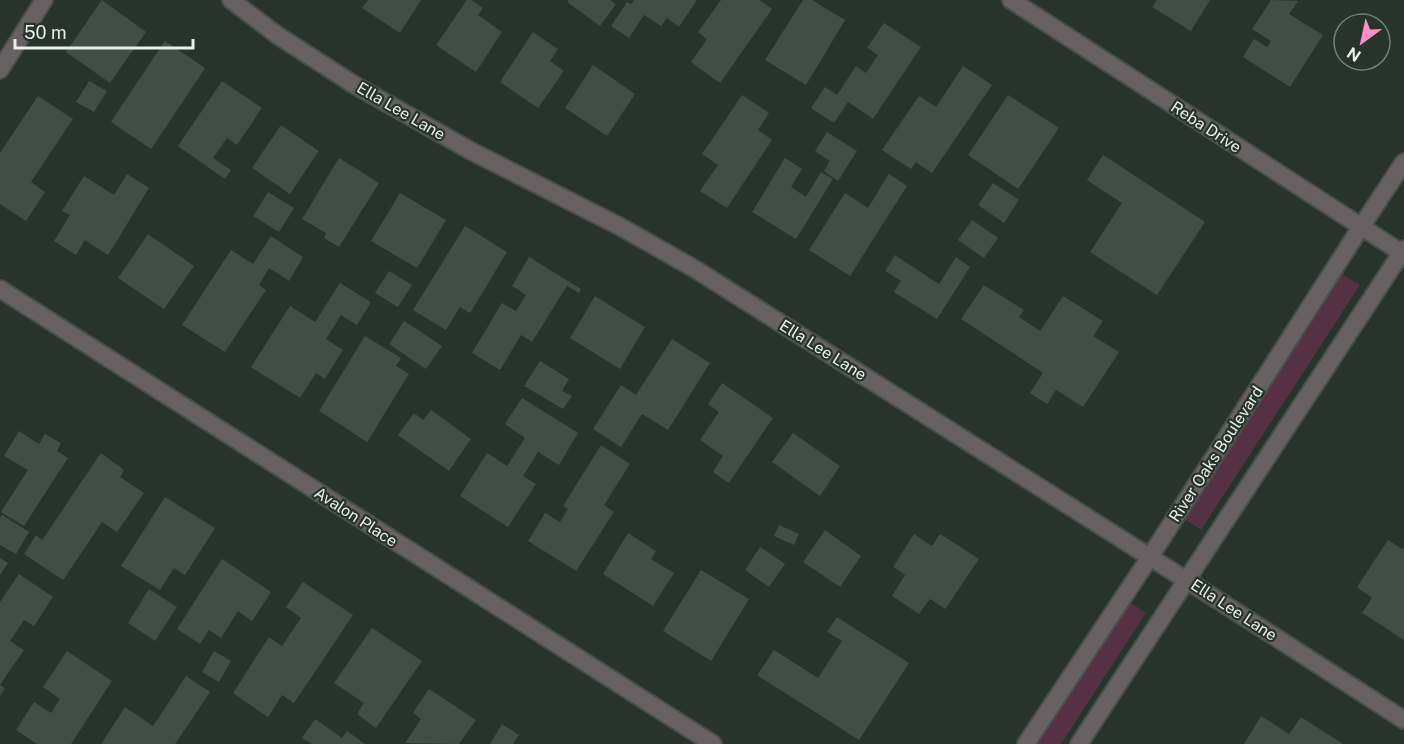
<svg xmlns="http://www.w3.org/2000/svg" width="1404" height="744" viewBox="0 0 1404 744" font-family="'Public Sans',sans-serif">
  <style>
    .green { fill: #563043 }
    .building { fill: #424e45 }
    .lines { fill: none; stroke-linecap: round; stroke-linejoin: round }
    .minor-casing { stroke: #47514a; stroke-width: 20 }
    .tertiary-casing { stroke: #47514a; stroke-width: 20 }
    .minor { stroke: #676164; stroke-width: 16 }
    .tertiary { stroke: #676164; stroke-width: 16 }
    .labels { text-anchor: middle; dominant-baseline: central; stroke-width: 4.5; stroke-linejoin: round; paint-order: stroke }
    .street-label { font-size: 16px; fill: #e9f0eb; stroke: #28332b }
  </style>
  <rect width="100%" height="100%" fill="#28332b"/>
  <path class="green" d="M1342,274L1360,285L1201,530L1184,519Z
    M1128,601L1146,613L1061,744H1036Z"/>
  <path class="building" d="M102,0L146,32L110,83L66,52Z
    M368,0H421L400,33L362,8Z
    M467,0H471L483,8L478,15L502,32L476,72L436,45Z
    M569,0H610L616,4L600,26L567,2Z
    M634,0H697L679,27L667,18L661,26L644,15L629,38L611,26L627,2L631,4Z
    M721,0H759L772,9L720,83L691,62L707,39L698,32Z
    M803,0H812L845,20L806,85L765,60Z
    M1157,0H1210L1191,31L1152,7Z
    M1271,0L1298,1L1289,14L1323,35L1290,87L1243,57L1254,39L1267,47L1271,41L1252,29Z
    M884,23L921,47L873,119L848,102L834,123L811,108L825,87L837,95L856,66L866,73L878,55L867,48Z
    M533,32L558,49L550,61L564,71L538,108L500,82Z
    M165,41L205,68L151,149L111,122Z
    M593,65L635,94L607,136L565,108Z
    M963,66L992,85L932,173L916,162L911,169L882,150L919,96L936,107Z
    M89,81L107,91L94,112L76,102Z
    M222,81L262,108L237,145L227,138L213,158L231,170L225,179L178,146Z
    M742,95L769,113L758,130L772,140L727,208L700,191L718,165L702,154Z
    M1008,95L1059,128L1018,189L968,155Z
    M38,96L73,119L31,182L45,192L26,221L0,204V153Z
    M281,125L319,151L290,194L252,168Z
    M827,132L857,151L838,181L824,171L830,161L815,151Z
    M1103,155L1205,222L1157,295L1090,252L1122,203L1087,180Z
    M339,158L379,183L339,247L324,238L326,233L302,219Z
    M785,158L802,169L791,187L806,197L821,172L833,179L796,239L752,212Z
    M127,174L149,188L108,255L85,240L76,255L54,241L70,215L62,211L84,176L114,195Z
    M889,174L907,186L850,276L809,250L845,193L868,208Z
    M993,183L1019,200L1004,223L978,205Z
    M268,192L294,208L279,232L253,216Z
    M400,193L446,220L417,268L371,241Z
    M972,220L998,238L984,258L958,240Z
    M465,226L507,252L470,313L460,307L446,330L413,310Z
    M148,234L194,266L164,309L118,278Z
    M271,236L303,257L289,281L269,268L259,285L266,290L225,352L182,325L231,250L253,264Z
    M895,255L939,284L956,257L970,267L937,319L894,292L901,281L885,271Z
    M529,257L581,289L579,293L567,286L532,342L521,335L500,370L472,353L502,303L516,311L526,295L512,286Z
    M389,271L412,285L398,307L375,293Z
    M340,283L371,302L357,325L341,315L326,339L343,350L325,379L316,373L300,398L251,367L290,306L315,322Z
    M984,285L1024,310L1019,317L1040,331L1063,296L1103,321L1093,336L1119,352L1083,407L1056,390L1047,404L1030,393L1043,373L961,319Z
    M595,296L645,327L620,369L570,338Z
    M404,321L442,346L426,369L389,344Z
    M365,336L401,358L396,366L409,374L367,442L319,411Z
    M672,339L710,363L668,430L642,414L621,447L593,429L621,385L636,395Z
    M540,361L569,379L562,391L572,396L563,409L524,386Z
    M722,383L773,418L729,483L713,472L723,456L700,440L719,412L708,404Z
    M522,398L578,433L559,465L538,452L523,476L536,484L508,527L460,496L487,453L507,466L525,438L505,424Z
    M431,410L471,439L449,471L398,435L414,413L423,420Z
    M19,431L39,444L45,434L61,443L57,451L68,458L24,526L1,512L28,470L4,456Z
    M793,433L840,466L820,496L772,462Z
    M601,445L630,464L604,505L614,512L576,571L528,541L545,513L560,522L568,509L563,506Z
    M101,453L124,470L120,477L144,493L117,532L102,522L63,580L24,554L36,535L42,540Z
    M165,497L215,528L185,575L174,568L160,590L121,566Z
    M2,515L29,532L16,554L0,545V518Z
    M779,525L799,534L794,545L774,536Z
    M825,530L861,556L840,587L803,562Z
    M628,533L656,551L651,559L674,573L653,606L603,574Z
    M914,534L932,546L940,534L979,559L945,609L930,599L919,614L892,596L905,575L893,567Z
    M1388,540L1402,549L1404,547V640L1362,613L1372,598L1357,587Z
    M760,547L785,564L769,587L745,570Z
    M0,558L8,563L0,575Z
    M222,559L271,592L252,621L238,611L221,638L209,630L200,644L177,629Z
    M701,570L749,599L711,661L663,631Z
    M19,574L53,597L34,626L24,620L10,641L24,650L0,685L5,688L0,696V602Z
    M303,582L353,615L294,703L282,695L268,717L233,693L269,637L282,646L301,618L286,607Z
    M149,589L177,607L155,641L128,623Z
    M837,617L909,663L859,740L757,675L774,650L818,678L842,641L827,632Z
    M372,628L422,661L376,728L357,714L364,703L334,683Z
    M67,651L112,681L71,744H37L16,730L34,702L51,713L60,699L43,687Z
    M214,651L231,661L219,682L202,672Z
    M186,676L210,692L175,744H101L125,707L153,726Z
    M429,689L476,720L459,744L405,743L421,719L413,713Z
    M1261,716L1289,734L1301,717L1343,744H1244Z
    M315,719L342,738L347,731L365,744H312L302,738Z
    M502,724L519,735L513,744H490Z"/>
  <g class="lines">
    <defs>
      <path id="minor" d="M231,0L277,35L353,84L471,151L619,226L695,269L1224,604L1404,720
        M1011,0L1402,253
        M0,70L44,0"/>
      <path id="tertiary" d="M0,289L713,744
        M1026,744L1150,557L1361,227L1404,162
        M1079,744L1404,249"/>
    </defs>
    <use href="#minor" class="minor-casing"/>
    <use href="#tertiary" class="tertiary-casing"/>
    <use href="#minor" class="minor"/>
    <use href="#tertiary" class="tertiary"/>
  </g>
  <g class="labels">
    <g class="street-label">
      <text transform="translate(401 111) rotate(30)">Ella Lee Lane</text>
      <text transform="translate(1206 127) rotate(33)">Reba Drive</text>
      <text transform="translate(823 350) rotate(32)">Ella Lee Lane</text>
      <text transform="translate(1216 454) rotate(-57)">River Oaks Boulevard</text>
      <text transform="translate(356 517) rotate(33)">Avalon Place</text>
      <text transform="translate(1234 610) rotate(33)">Ella Lee Lane</text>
    </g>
  </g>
  <g transform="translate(1362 42) rotate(213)"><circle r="28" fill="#28332b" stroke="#757f78" stroke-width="1.5"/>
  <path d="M0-4.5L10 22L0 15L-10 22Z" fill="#fa8fc6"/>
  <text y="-9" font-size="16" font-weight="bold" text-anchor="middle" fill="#e9f0eb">N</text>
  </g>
  <path d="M15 39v9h178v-9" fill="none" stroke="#e9f0eb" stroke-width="3"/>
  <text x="24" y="39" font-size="18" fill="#e9f0eb" stroke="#28332b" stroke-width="4.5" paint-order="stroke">50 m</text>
</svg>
